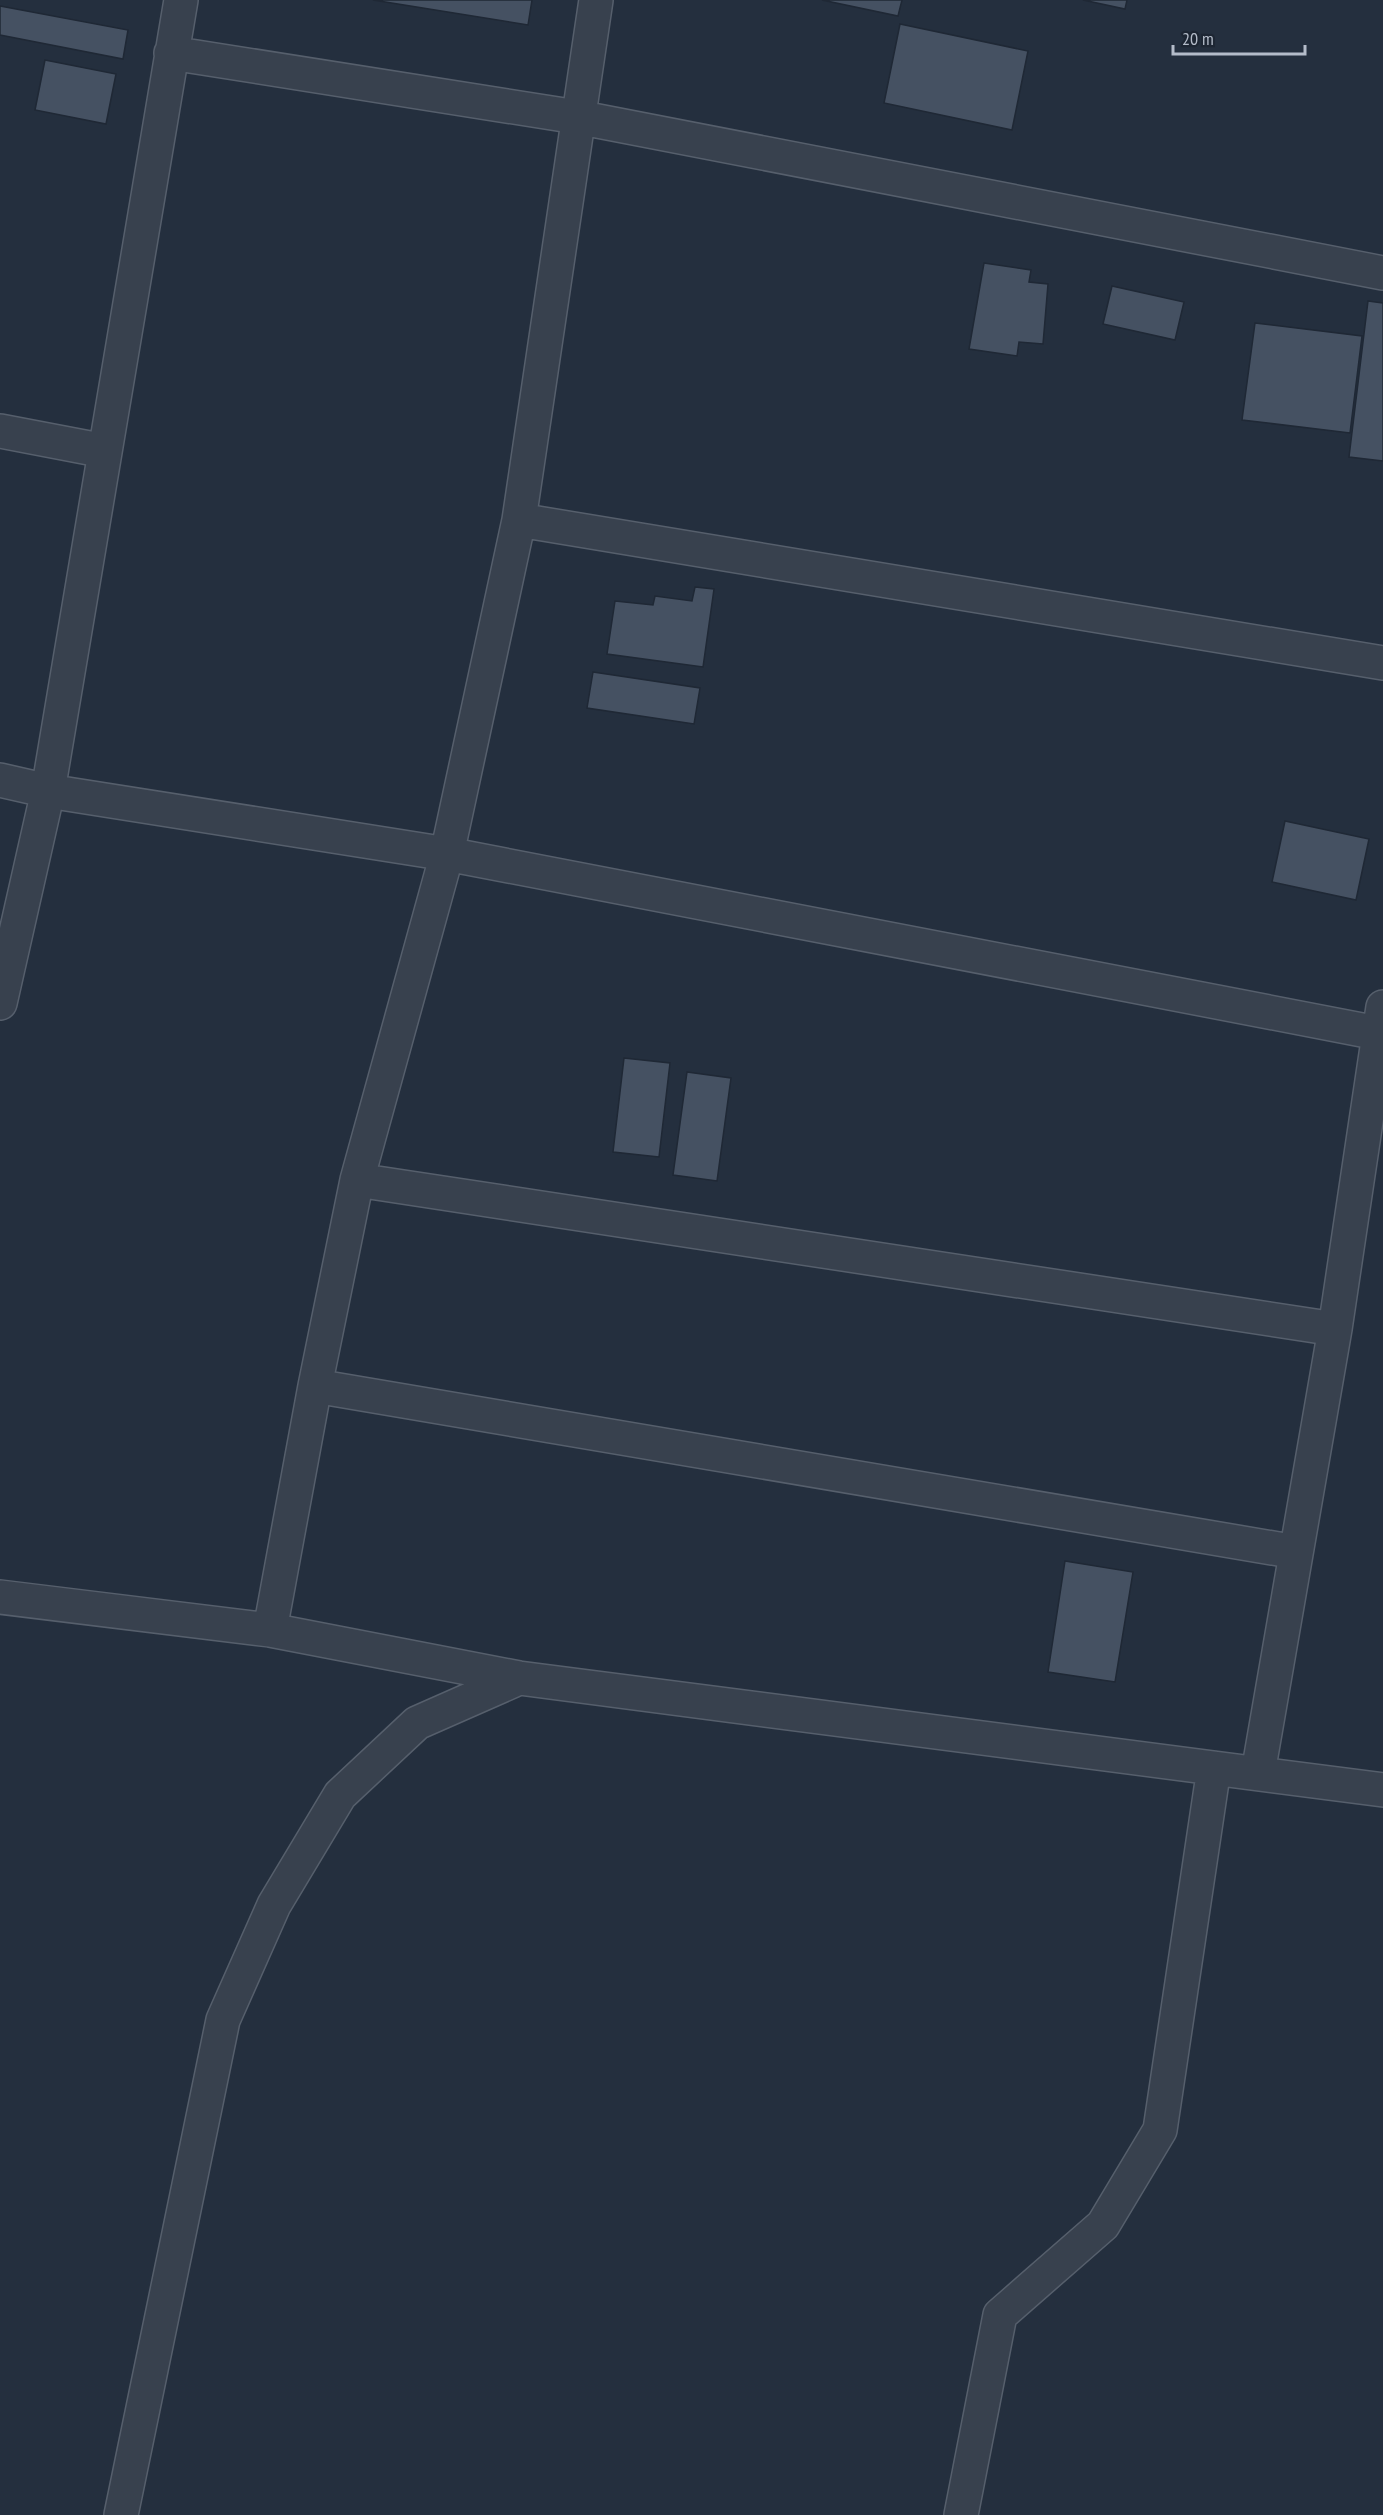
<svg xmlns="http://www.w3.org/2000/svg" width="1383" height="2515" viewBox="0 0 1383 2515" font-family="'PT Sans Narrow',sans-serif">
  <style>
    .building { fill: #455162; stroke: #1f2835; stroke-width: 1.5 }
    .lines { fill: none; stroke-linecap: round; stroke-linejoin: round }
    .street-casing { stroke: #565f6c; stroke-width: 36 }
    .street { stroke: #38414e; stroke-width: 33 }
  </style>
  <rect width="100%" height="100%" fill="#242f3e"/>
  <path class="building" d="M373,0H532L528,25Z
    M822,0H902L898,16Z
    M1083,0H1127L1125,9Z
    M0,6L128,30L123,59L0,35Z
    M900,24L1028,51L1012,130L884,103Z
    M45,60L116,74L106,124L35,110Z
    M984,263L1031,270L1029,282L1048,284L1043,344L1019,342L1017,356L969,349Z
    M1112,286L1184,302L1175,340L1103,324Z
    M1368,301L1383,303V461L1349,457Z
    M1255,323L1362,336L1350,433L1242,420Z
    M695,587L714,589L703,667L607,654L615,601L653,605L655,596L692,601Z
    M593,672L700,688L694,724L587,708Z
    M1285,821L1369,839L1356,900L1272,882Z
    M624,1058L670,1063L659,1157L613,1152Z
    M687,1072L731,1078L717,1181L673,1175Z
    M1065,1561L1133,1572L1115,1682L1048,1672Z"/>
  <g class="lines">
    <defs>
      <path id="street" d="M171,53L577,117L1383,273
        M0,431L105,451
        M519,520L1383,663
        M0,780L48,791L447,854L1383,1034
        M0,1003L48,791L181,0
        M357,1180L1335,1329
        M315,1386L1296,1552
        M0,1597L270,1630L519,1678L1383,1790
        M270,1630L315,1386L357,1180L447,854L519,520L596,0
        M1258,1773L1335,1329L1383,1007
        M121,2515L223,2020L274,1905L340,1795L417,1723L519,1678
        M961,2515L1000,2315L1103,2225L1160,2130L1214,1768"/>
    </defs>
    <use href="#street" class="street-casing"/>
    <use href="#street" class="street"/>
  </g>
  <path d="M1173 45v9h132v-9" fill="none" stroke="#b4bcc9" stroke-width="3"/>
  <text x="1182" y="45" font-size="18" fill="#b4bcc9" stroke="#1d2633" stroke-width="4.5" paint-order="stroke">20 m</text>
</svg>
